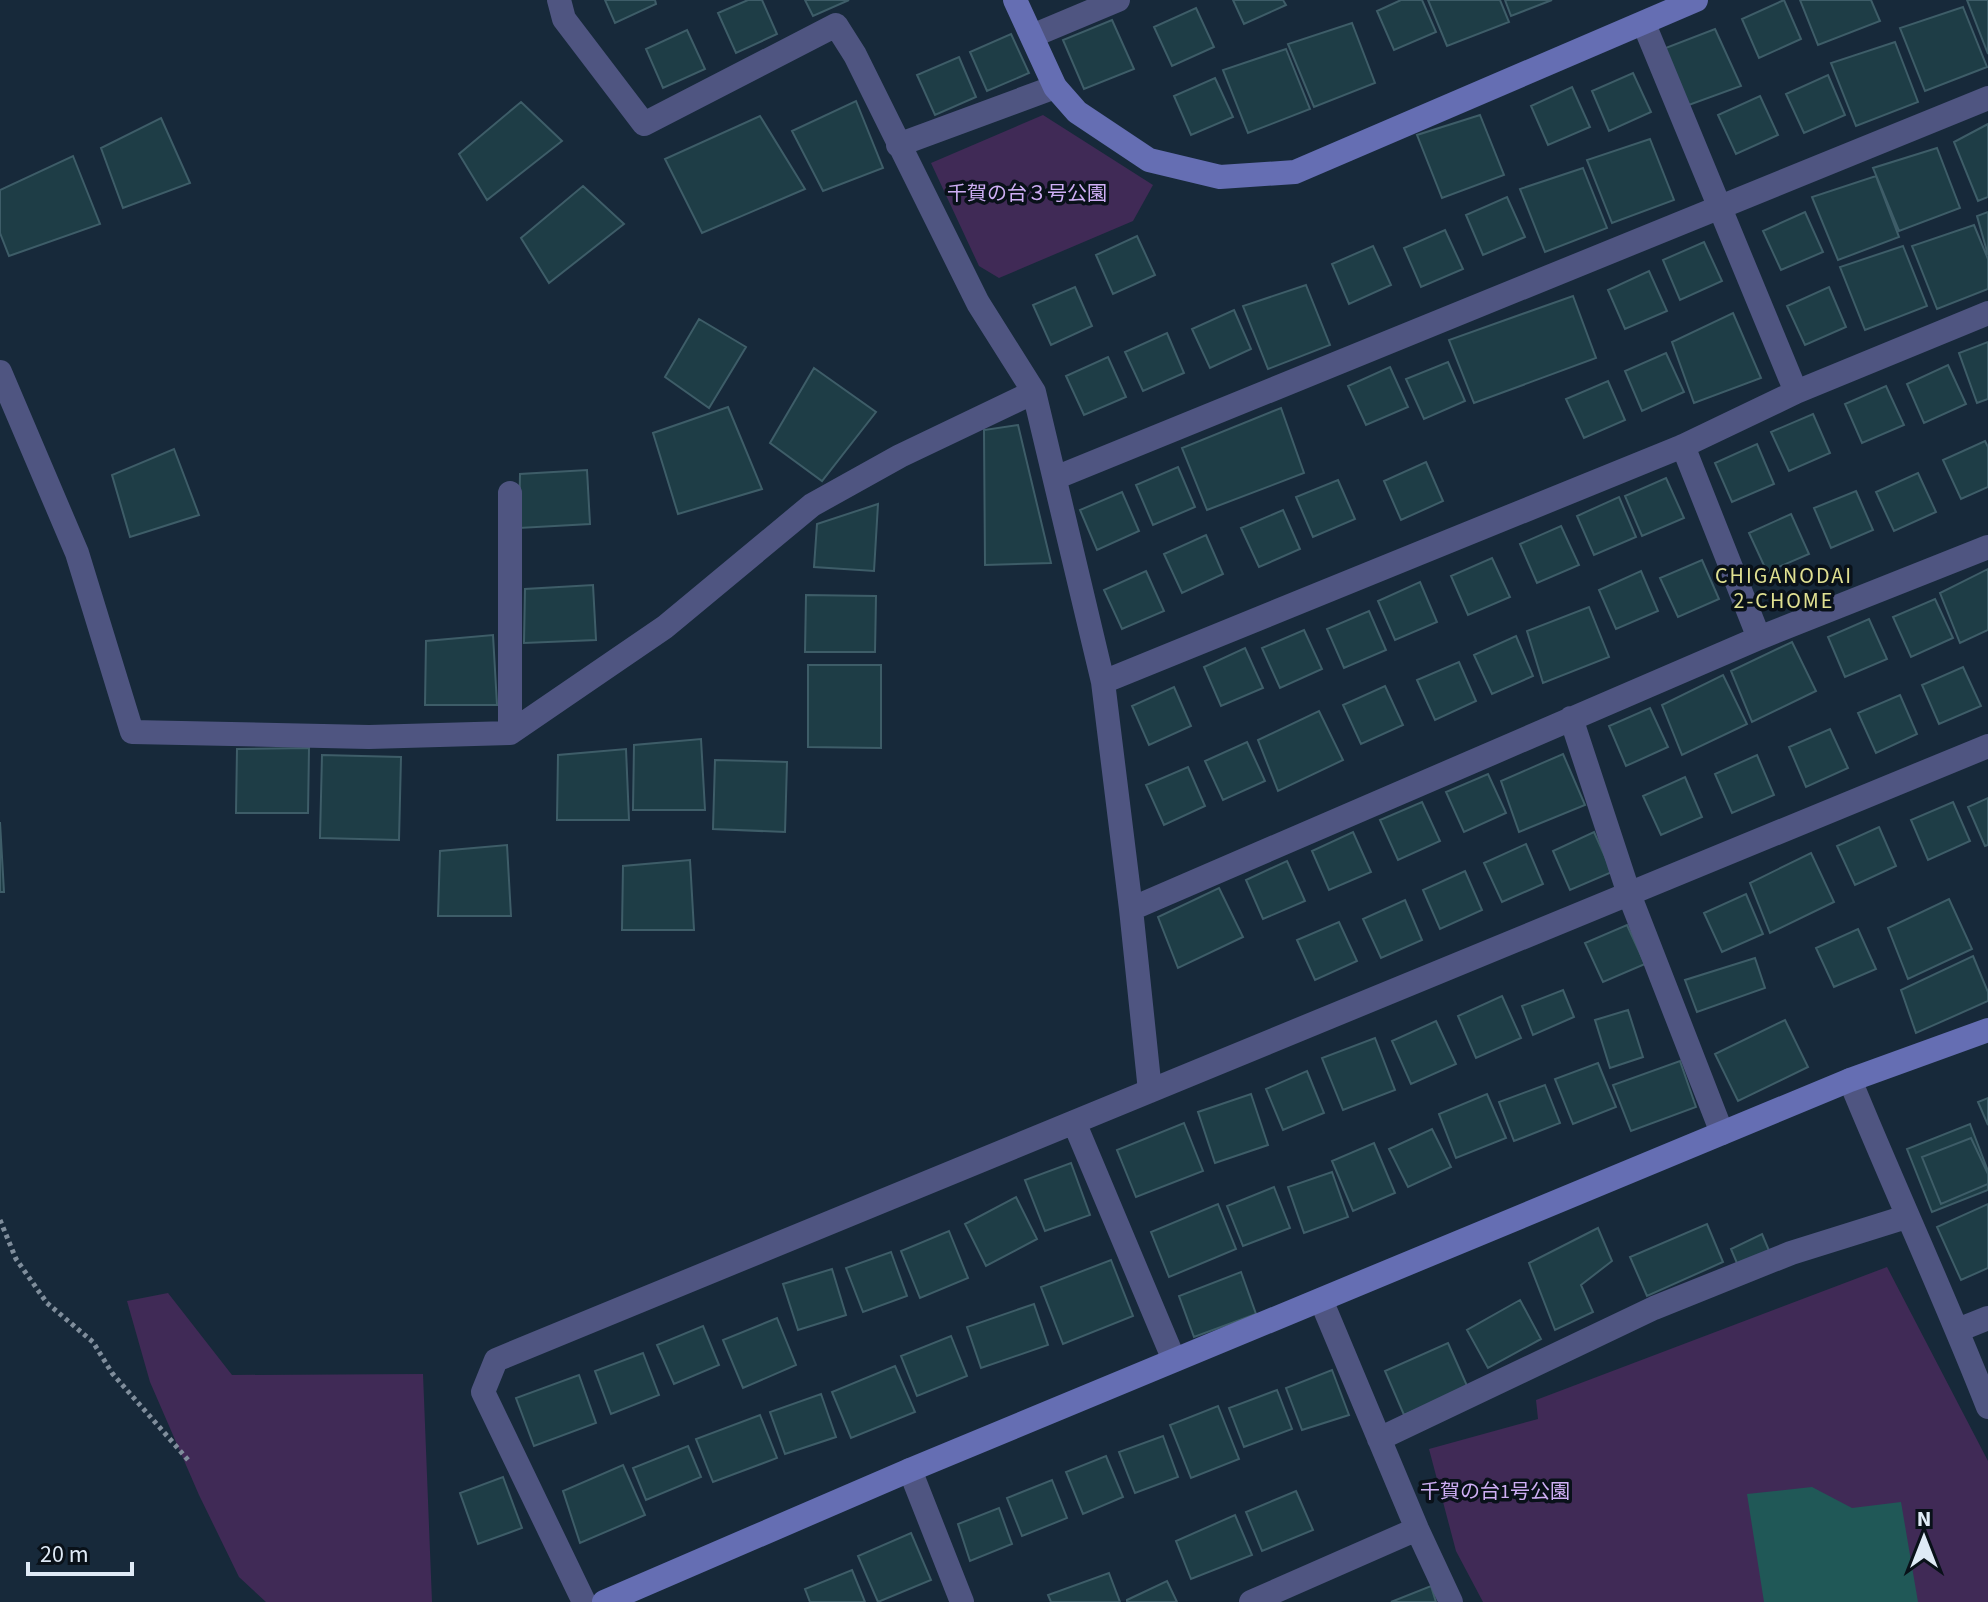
<svg xmlns="http://www.w3.org/2000/svg" width="1988" height="1602" viewBox="0 0 1988 1602" font-family="'Source Sans 3','Noto Sans JP',sans-serif">
  <style>
    .green { fill: #402a56 }
    .water { fill: #205857 }
    .building { fill: #1e3d46; stroke: #3e5d68; stroke-width: 2 }
    .lines { fill: none; stroke-linecap: round; stroke-linejoin: round }
    .path { stroke: #808e9c; stroke-width: 5; stroke-dasharray: 4 4; stroke-linecap: butt }
    .street { stroke: #4f5581; stroke-width: 24 }
    .secondary { stroke: #656eb3; stroke-width: 24 }
    .labels { text-anchor: middle; dominant-baseline: central; stroke-width: 7; stroke-linejoin: round; paint-order: stroke }
    .park-label { font-size: 20px; fill: #cfaff5; stroke: #091119 }
    .neighbourhood-label { font-size: 22px; letter-spacing: 2px; fill: #e0e091; stroke: #091119 }
  </style>
  <rect width="100%" height="100%" fill="#17293a"/>
  <path class="green" d="M1043,115L1153,185L1133,221L999,278L979,266L931,163Z
    M1887,1267L1988,1461V1602H1483L1456,1551L1429,1449L1538,1419L1536,1400Z
    M168,1293L232,1375L423,1374L432,1602H266L239,1577L199,1495L150,1382L127,1301Z"/>
  <path class="water" d="M1812,1487L1852,1508L1901,1502L1918,1602H1764L1747,1494Z"/>
  <path class="building" d="M605,0H655L656,4L615,23Z
    M748,0H762L777,34L736,53L718,13Z
    M805,0H849L813,16Z
    M1233,0H1283L1286,5L1244,24Z
    M1401,0H1422L1436,32L1394,50L1377,11Z
    M1428,0H1500L1509,22L1447,46Z
    M1505,0H1552L1511,16Z
    M1784,0L1801,39L1759,58L1742,19Z
    M1800,0H1871L1880,21L1818,45Z
    M1967,0H1988V54Z
    M1963,7L1987,67L1925,91L1900,28Z
    M1196,8L1214,47L1172,66L1154,27Z
    M1112,20L1134,69L1084,89L1063,40Z
    M1352,23L1375,83L1314,107L1288,44Z
    M1715,29L1741,86L1686,106L1663,49Z
    M687,30L705,69L663,88L646,49Z
    M1011,34L1029,73L987,91L970,52Z
    M1895,42L1918,102L1856,126L1831,63Z
    M1286,49L1310,109L1248,133L1223,70Z
    M959,57L976,97L935,115L917,75Z
    M1633,73L1651,112L1609,131L1592,91Z
    M1828,75L1845,115L1804,133L1786,94Z
    M1215,78L1233,117L1191,135L1174,96Z
    M1572,87L1590,127L1548,145L1531,106Z
    M1760,96L1778,135L1736,154L1718,115Z
    M856,101L883,168L823,191L792,131Z
    M521,102L562,141L487,200L459,154Z
    M1480,115L1504,175L1442,198L1417,135Z
    M760,116L805,189L702,233L665,159Z
    M161,118L190,183L123,208L101,148Z
    M1988,124V197L1978,201L1954,142Z
    M1650,139L1674,200L1612,223L1587,160Z
    M1937,148L1960,208L1899,231L1873,168Z
    M73,156L100,224L9,256L0,233V190Z
    M1583,168L1607,228L1545,252L1520,189Z
    M1876,176L1899,237L1838,260L1812,197Z
    M583,186L624,224L549,283L521,238Z
    M1507,197L1525,237L1483,255L1466,215Z
    M1805,212L1823,252L1781,270L1763,231Z
    M1988,212V255L1977,216Z
    M1974,225L1988,259V289L1937,309L1912,246Z
    M1445,230L1463,269L1421,287L1404,248Z
    M1137,236L1155,275L1113,294L1096,255Z
    M1704,242L1722,281L1680,300L1663,260Z
    M1373,246L1391,285L1349,304L1332,264Z
    M1903,246L1927,306L1865,330L1840,267Z
    M1649,271L1667,311L1625,329L1608,290Z
    M1306,285L1330,345L1268,369L1243,306Z
    M1075,287L1092,326L1051,345L1033,305Z
    M1829,287L1846,327L1805,345L1787,306Z
    M1573,296L1596,358L1474,403L1449,340Z
    M1234,310L1251,349L1210,368L1192,329Z
    M1733,313L1761,378L1694,403L1672,342Z
    M699,319L746,347L709,408L665,377Z
    M1167,333L1184,373L1143,391L1125,352Z
    M1988,342V399L1977,403L1959,353Z
    M1666,353L1684,392L1642,411L1625,371Z
    M1108,357L1126,397L1084,415L1066,376Z
    M1448,362L1465,401L1424,419L1406,379Z
    M1948,365L1966,404L1924,423L1907,384Z
    M1390,367L1408,407L1366,425L1348,386Z
    M814,368L876,412L822,481L770,443Z
    M1608,381L1625,420L1584,438L1566,399Z
    M1886,386L1904,425L1862,443L1845,404Z
    M728,407L762,489L678,514L653,433Z
    M1281,408L1304,473L1207,510L1182,448Z
    M1813,414L1830,453L1789,471L1771,432Z
    M1018,425L1051,563L985,565L984,430Z
    M1985,441L1988,447V487L1961,499L1943,460Z
    M1757,444L1774,484L1732,502L1715,463Z
    M174,449L199,515L130,537L112,475Z
    M1426,462L1443,501L1401,520L1384,481Z
    M1178,467L1195,507L1153,525L1136,485Z
    M587,470L590,524L519,528L520,474Z
    M1918,473L1936,512L1894,531L1876,492Z
    M1666,478L1684,518L1642,536L1625,496Z
    M1338,480L1355,519L1313,537L1296,497Z
    M1856,491L1873,530L1831,548L1814,508Z
    M1122,492L1139,531L1097,550L1080,510Z
    M1619,497L1636,537L1594,555L1577,516Z
    M878,504L874,571L814,567L817,524Z
    M1283,510L1300,549L1259,567L1241,528Z
    M1791,514L1809,554L1767,572L1749,533Z
    M1561,526L1579,565L1537,583L1520,544Z
    M1206,535L1223,574L1182,593L1164,554Z
    M1492,558L1510,597L1468,615L1451,576Z
    M1702,560L1719,599L1678,617L1660,578Z
    M1988,569V630L1960,643L1940,593Z
    M1146,571L1164,611L1122,629L1104,590Z
    M1641,571L1658,611L1616,629L1599,590Z
    M1420,582L1437,622L1395,640L1378,601Z
    M593,585L596,640L524,643L525,589Z
    M806,595L876,596L875,652H805Z
    M1935,599L1953,638L1911,657L1893,617Z
    M1589,607L1609,657L1543,683L1527,631Z
    M1369,611L1386,650L1344,668L1327,629Z
    M1869,619L1887,659L1845,677L1828,637Z
    M1304,630L1322,669L1280,688L1262,648Z
    M493,635L497,705H425L426,641Z
    M1516,636L1533,676L1492,694L1474,655Z
    M1792,642L1816,691L1752,722L1731,671Z
    M1245,648L1263,688L1221,706L1204,667Z
    M1459,662L1476,701L1435,720L1417,680Z
    M808,665H881V748L808,747Z
    M1963,667L1981,706L1939,724L1922,685Z
    M1723,675L1747,724L1682,755L1662,705Z
    M1385,686L1403,725L1361,744L1343,705Z
    M1174,687L1191,726L1149,745L1132,706Z
    M1900,695L1917,734L1876,753L1858,713Z
    M1650,708L1668,747L1626,766L1609,726Z
    M1319,711L1343,760L1278,791L1258,740Z
    M1830,729L1848,768L1806,787L1789,747Z
    M701,739L705,810H633L634,745Z
    M1247,742L1265,781L1223,800L1205,761Z
    M309,748L308,813H236L237,749Z
    M626,749L629,820H557L558,755Z
    M1563,754L1585,805L1519,832L1501,781Z
    M322,755L401,757L399,840L320,838Z
    M1757,755L1774,795L1732,813L1715,774Z
    M715,760L787,762L785,832L713,829Z
    M1188,767L1205,806L1164,825L1146,785Z
    M1488,774L1506,813L1464,832L1446,792Z
    M1685,777L1702,817L1661,835L1643,796Z
    M1988,798V845L1985,846L1968,807Z
    M1422,802L1440,841L1398,860L1380,820Z
    M1953,802L1970,841L1928,860L1911,820Z
    M0,822L4,892H0Z
    M1879,827L1896,866L1855,885L1837,846Z
    M1353,832L1371,872L1329,890L1312,851Z
    M1594,832L1612,872L1570,890L1553,851Z
    M1526,844L1543,884L1502,902L1484,863Z
    M507,845L511,916H438L440,851Z
    M1811,853L1834,902L1770,933L1750,883Z
    M690,860L694,930H622L623,866Z
    M1287,861L1305,901L1263,919L1246,880Z
    M1465,871L1482,910L1440,929L1423,890Z
    M1219,888L1243,937L1178,968L1158,917Z
    M1746,894L1763,934L1722,952L1704,913Z
    M1949,899L1972,949L1908,979L1888,928Z
    M1405,900L1422,940L1381,958L1363,919Z
    M1339,922L1357,961L1315,980L1297,940Z
    M1627,925L1645,964L1603,982L1585,943Z
    M1858,929L1876,969L1834,987L1816,948Z
    M1973,956L1988,992V1001L1916,1033L1901,990Z
    M1755,958L1765,988L1697,1012L1685,980Z
    M1563,990L1574,1017L1533,1035L1522,1006Z
    M1502,996L1521,1038L1476,1058L1458,1016Z
    M1628,1010L1643,1057L1610,1068L1595,1020Z
    M1785,1020L1808,1067L1738,1101L1715,1054Z
    M1436,1021L1456,1064L1411,1084L1392,1041Z
    M1375,1038L1395,1090L1343,1110L1322,1058Z
    M1680,1061L1696,1107L1631,1131L1613,1085Z
    M1598,1063L1616,1107L1573,1124L1555,1079Z
    M1307,1071L1324,1113L1283,1130L1266,1089Z
    M1545,1085L1560,1123L1514,1141L1499,1102Z
    M1251,1094L1268,1145L1215,1163L1198,1112Z
    M1487,1094L1506,1138L1456,1158L1439,1114Z
    M1988,1098V1125L1978,1102Z
    M1184,1123L1203,1171L1136,1197L1117,1150Z
    M1970,1124L1988,1171V1190L1932,1212L1907,1149Z
    M1432,1129L1451,1167L1408,1187L1389,1149Z
    M1971,1138L1988,1174V1184L1941,1204L1922,1157Z
    M1374,1143L1395,1193L1353,1211L1332,1161Z
    M1071,1163L1090,1215L1045,1231L1025,1180Z
    M1332,1172L1348,1217L1304,1233L1288,1187Z
    M1274,1187L1290,1228L1243,1246L1227,1206Z
    M1016,1197L1037,1239L986,1266L965,1224Z
    M1218,1204L1236,1249L1169,1277L1151,1232Z
    M1988,1204V1268L1961,1280L1937,1227Z
    M1707,1224L1723,1262L1647,1296L1630,1257Z
    M1598,1228L1612,1261L1581,1285L1593,1312L1555,1330L1529,1263Z
    M949,1231L968,1278L920,1298L901,1251Z
    M1762,1234L1770,1253L1739,1268L1731,1249Z
    M891,1252L907,1296L863,1312L846,1268Z
    M1111,1260L1133,1316L1063,1344L1041,1287Z
    M832,1269L846,1315L798,1330L783,1284Z
    M1241,1272L1256,1314L1194,1337L1179,1296Z
    M1520,1300L1541,1339L1488,1368L1467,1330Z
    M1034,1304L1048,1345L981,1368L967,1327Z
    M777,1318L796,1365L743,1388L723,1340Z
    M703,1326L719,1365L674,1384L657,1345Z
    M951,1336L967,1376L917,1396L901,1356Z
    M1448,1343L1468,1388L1404,1415L1385,1371Z
    M643,1353L659,1395L611,1414L595,1371Z
    M895,1366L915,1412L851,1438L832,1392Z
    M1332,1370L1349,1415L1302,1430L1286,1388Z
    M579,1375L596,1423L534,1446L516,1398Z
    M1277,1390L1292,1429L1244,1447L1229,1408Z
    M821,1394L836,1437L785,1454L770,1412Z
    M1218,1406L1239,1459L1191,1478L1170,1425Z
    M760,1415L777,1458L713,1482L696,1439Z
    M1163,1436L1178,1477L1135,1493L1119,1452Z
    M688,1446L701,1477L646,1500L633,1468Z
    M1106,1456L1123,1497L1083,1514L1066,1472Z
    M623,1465L645,1515L580,1543L563,1491Z
    M503,1477L522,1528L478,1544L460,1493Z
    M1052,1480L1067,1518L1022,1536L1007,1498Z
    M1296,1491L1313,1530L1262,1551L1246,1512Z
    M999,1508L1012,1544L970,1561L958,1524Z
    M1235,1515L1252,1555L1191,1579L1176,1541Z
    M911,1533L931,1580L878,1602L858,1556Z
    M852,1570L865,1602H810L805,1589Z
    M1109,1573L1120,1602H1051L1048,1595Z
    M1167,1581L1177,1602H1127V1600Z
    M1431,1586L1436,1602H1391Z"/>
  <g class="lines">
    <path class="path" d="M0,1220L16,1259L47,1303L93,1342L112,1373L189,1461"/>
    <path class="street" d="M559,0L564,19L644,124L836,25L855,55L978,303L1034,392L1103,682L1131,909L1150,1091
      M1644,24L1796,392
      M1032,36L1118,0
      M898,145L1055,87
      M0,372L77,553L132,732L369,737L510,733L665,627L812,505L900,456L1034,392
      M1683,446L1759,638
      M1055,478L1988,98
      M1103,682L1683,446L1796,392L1988,313
      M1571,718L1629,894L1722,1133
      M510,733V493
      M1131,909L1759,638L1988,547
      M1850,1080C1895,1190 1945,1297 1988,1407
      M1074,1122L1174,1360
      M1321,1300L1417,1529L1451,1602
      M1958,1330L1988,1318
      M1379,1439L1654,1308L1791,1253L1906,1217
      M910,1470L962,1602
      M584,1602L483,1392L496,1360L1988,746
      M1251,1602L1417,1529"/>
    <path class="secondary" d="M1015,0L1055,87L1077,112L1149,160L1220,177L1295,172L1696,0
      M604,1602L910,1470L1850,1080L1988,1030"/>
  </g>
  <g class="labels">
    <g class="park-label">
      <text x="1027" y="194">千賀の台３号公園</text>
      <text x="1495" y="1492">千賀の台1号公園</text>
    </g>
    <g class="neighbourhood-label">
      <text x="1784" y="576">CHIGANODAI<tspan x="1784" dy="25">2-CHOME</tspan></text>
    </g>
  </g>
  <g transform="translate(1924 1538)" stroke="#091119" stroke-width="6" paint-order="stroke">
  <path d="M0-6L14 30L0 20L-14 30Z" fill="#dfeaf6"/>
  <text y="-12" font-size="22" font-weight="bold" text-anchor="middle" fill="#dfeaf6">N</text>
  </g>
  <path d="M28 1562v12h104v-12" fill="none" stroke="#dfeaf6" stroke-width="4"/>
  <text x="40" y="1562" font-size="24" fill="#dfeaf6" stroke="#091119" stroke-width="6" paint-order="stroke">20 m</text>
</svg>
